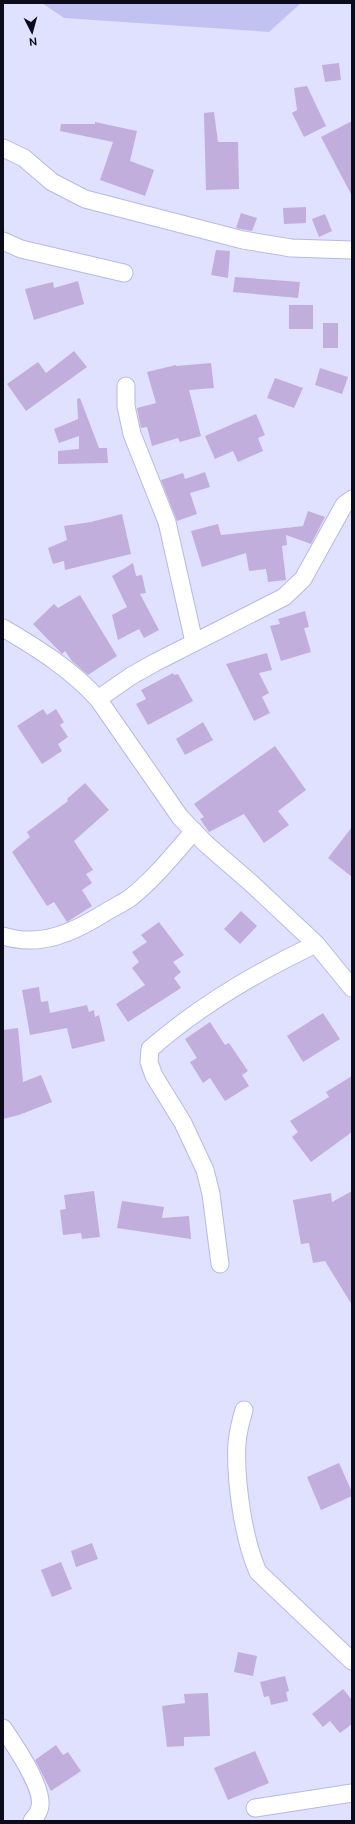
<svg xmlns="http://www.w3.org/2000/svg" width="355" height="1824" viewBox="0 0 355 1824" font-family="Ubuntu,sans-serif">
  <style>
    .green { fill: #c1c2f1 }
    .building { fill: #c2aedc }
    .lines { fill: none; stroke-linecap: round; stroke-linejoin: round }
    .minor-casing { stroke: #b7b8e8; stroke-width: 19 }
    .minor { stroke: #fff; stroke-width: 17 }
  </style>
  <rect width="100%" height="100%" fill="#e0e1ff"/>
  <path class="green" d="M42,3H301L269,32L64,18Z"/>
  <path class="building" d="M339,63L341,80L325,82L322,65Z
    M307,86L326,126L304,137L292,113L297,110L294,88Z
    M214,112L218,142H238L239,189L206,190L204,113Z
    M352,121V196L321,137Z
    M95,122L137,131L130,161L154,170L145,196L100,180L113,142L60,131L61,124H95Z
    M306,207V223L284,224L283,208Z
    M241,213L257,218L252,231L236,228Z
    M325,214L332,231L319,237L312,219Z
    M216,250L230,251L228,278L211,275Z
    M235,277L300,282L298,298L233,292Z
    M78,281L84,304L34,320L25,289L53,282L54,288Z
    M289,305H313V329H289Z
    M323,323H338V348H323Z
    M74,351L87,367L26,411L7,384L38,362L46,373Z
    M211,363L214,388L189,390L201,436L180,442L178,438L152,446L147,427L141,428L137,408L156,403L147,372L176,365V366Z
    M320,368L348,377L342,394L315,385Z
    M275,378L303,388L294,408L267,398Z
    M80,398L99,448H107L108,463L58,464V451L79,449V436L59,443L54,429L78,419L77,399Z
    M256,414L265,435L258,438L263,451L238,462L233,451L215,459L205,436Z
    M205,472L210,487L190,493L197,514L177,521L161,480L183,473L185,479Z
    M308,511L325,517L311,544L286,535L287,545L282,546L286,580L268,582L266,569L249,571L246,553L202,567L191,531L218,524L221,535L303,526Z
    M122,514L131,554L65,570L64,561L53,564L48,548L67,540L64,526L91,522Z
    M133,563L136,576L142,575L146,593L140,594L159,630L144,638L139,629L118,640L112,615L127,607L112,576Z
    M80,595L117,656L88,675L72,661L65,651L62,654L33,624L54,604L58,608Z
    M305,611L309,627L304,628L311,652L281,661L270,626L280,624L278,619Z
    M267,653L272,670L259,673L269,693L262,697L270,713L254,721L226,664Z
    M173,673L174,675L178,674L193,701L148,725L136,704L146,699L141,690Z
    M43,709L47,715L56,709L64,722L60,725L68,737L58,744L62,751L42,764L17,726Z
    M203,722L213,740L185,755L176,739Z
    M275,746L306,790L278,811L289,825L264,843L244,814L209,832L200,819L204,817L194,804Z
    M85,783L109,810L74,841L93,870L86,874L92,883L82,890L92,906L67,922L54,902L47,906L12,852L30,837L27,832L68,801L67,799Z
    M352,827V877L328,858Z
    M241,911L257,926L240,944L224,929Z
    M159,922L184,955L173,962L181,972L174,978L181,988L128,1022L116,1004L145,985L132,968L139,962L132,952L147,942L141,935Z
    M39,987L41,1002L48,1001L50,1013L87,1005L89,1012L94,1010L95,1017L99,1015L105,1041L72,1049L67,1028L30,1035L22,990Z
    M323,1013L340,1039L303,1062L287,1036Z
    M210,1022L225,1045L229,1043L248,1071L242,1075L249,1086L225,1101L210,1078L203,1083L190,1062L197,1058L185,1039Z
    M18,1028L23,1082L41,1075L52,1102L19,1115L3,1119V1030Z
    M352,1076V1132L311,1162L292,1137L298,1132L290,1121L329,1097L326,1092Z
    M94,1191L100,1237L82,1239L81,1233L63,1235L60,1210L66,1209L64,1195Z
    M352,1191V1305L325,1261L313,1263L309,1243L301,1244L293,1200L331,1193L332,1202Z
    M122,1201L164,1207L162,1218L189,1216L191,1239L117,1228Z
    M339,1463L352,1492V1496L321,1510L307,1477Z
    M92,1543L98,1559L76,1567L71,1551Z
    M61,1562L72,1589L52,1597L41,1570Z
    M238,1652L257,1656L253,1676L234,1672Z
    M285,1676L289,1691L286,1692L288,1701L271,1705L269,1696L264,1697L260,1682Z
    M343,1689L352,1700V1724L340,1733L330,1721L323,1727L312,1714Z
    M208,1693L210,1736L184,1737V1746L167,1747L162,1706L185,1703L184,1694Z
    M56,1745L63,1755L68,1752L81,1771L51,1791L35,1760Z
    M255,1751L269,1783L228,1800L214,1768Z"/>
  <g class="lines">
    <defs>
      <path id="minor" d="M3,148L24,158L52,182L85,199L243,240L291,248L352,250
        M3,241L21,249L124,273
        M126,386V406L132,434L167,522L194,642
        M3,628C37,648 71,669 98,699L180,817L206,844L251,883L316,944L352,988
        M98,699L131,676L156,662L284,597L303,579L344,505L352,499
        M3,936C41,948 74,932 106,912C114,907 123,903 130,898C154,879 174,854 194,831
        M220,1264L211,1194L205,1170L183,1123L154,1076L149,1062L150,1049C199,1006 257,972 316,944
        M244,1410C241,1420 238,1432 237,1443C235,1480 243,1538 258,1572L352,1661
        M3,1728C14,1744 47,1792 39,1810C38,1814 34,1818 32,1821
        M255,1808L352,1793"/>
    </defs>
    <use href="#minor" class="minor-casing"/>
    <use href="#minor" class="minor"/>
  </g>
  <rect width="355" height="1824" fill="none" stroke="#0c0b1b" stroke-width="8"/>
  <g transform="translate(32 32) rotate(174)" stroke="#e0e1ff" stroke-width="3" paint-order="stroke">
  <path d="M0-3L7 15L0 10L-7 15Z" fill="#0c0b1b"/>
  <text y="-6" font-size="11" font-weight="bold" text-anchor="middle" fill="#0c0b1b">N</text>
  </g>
</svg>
